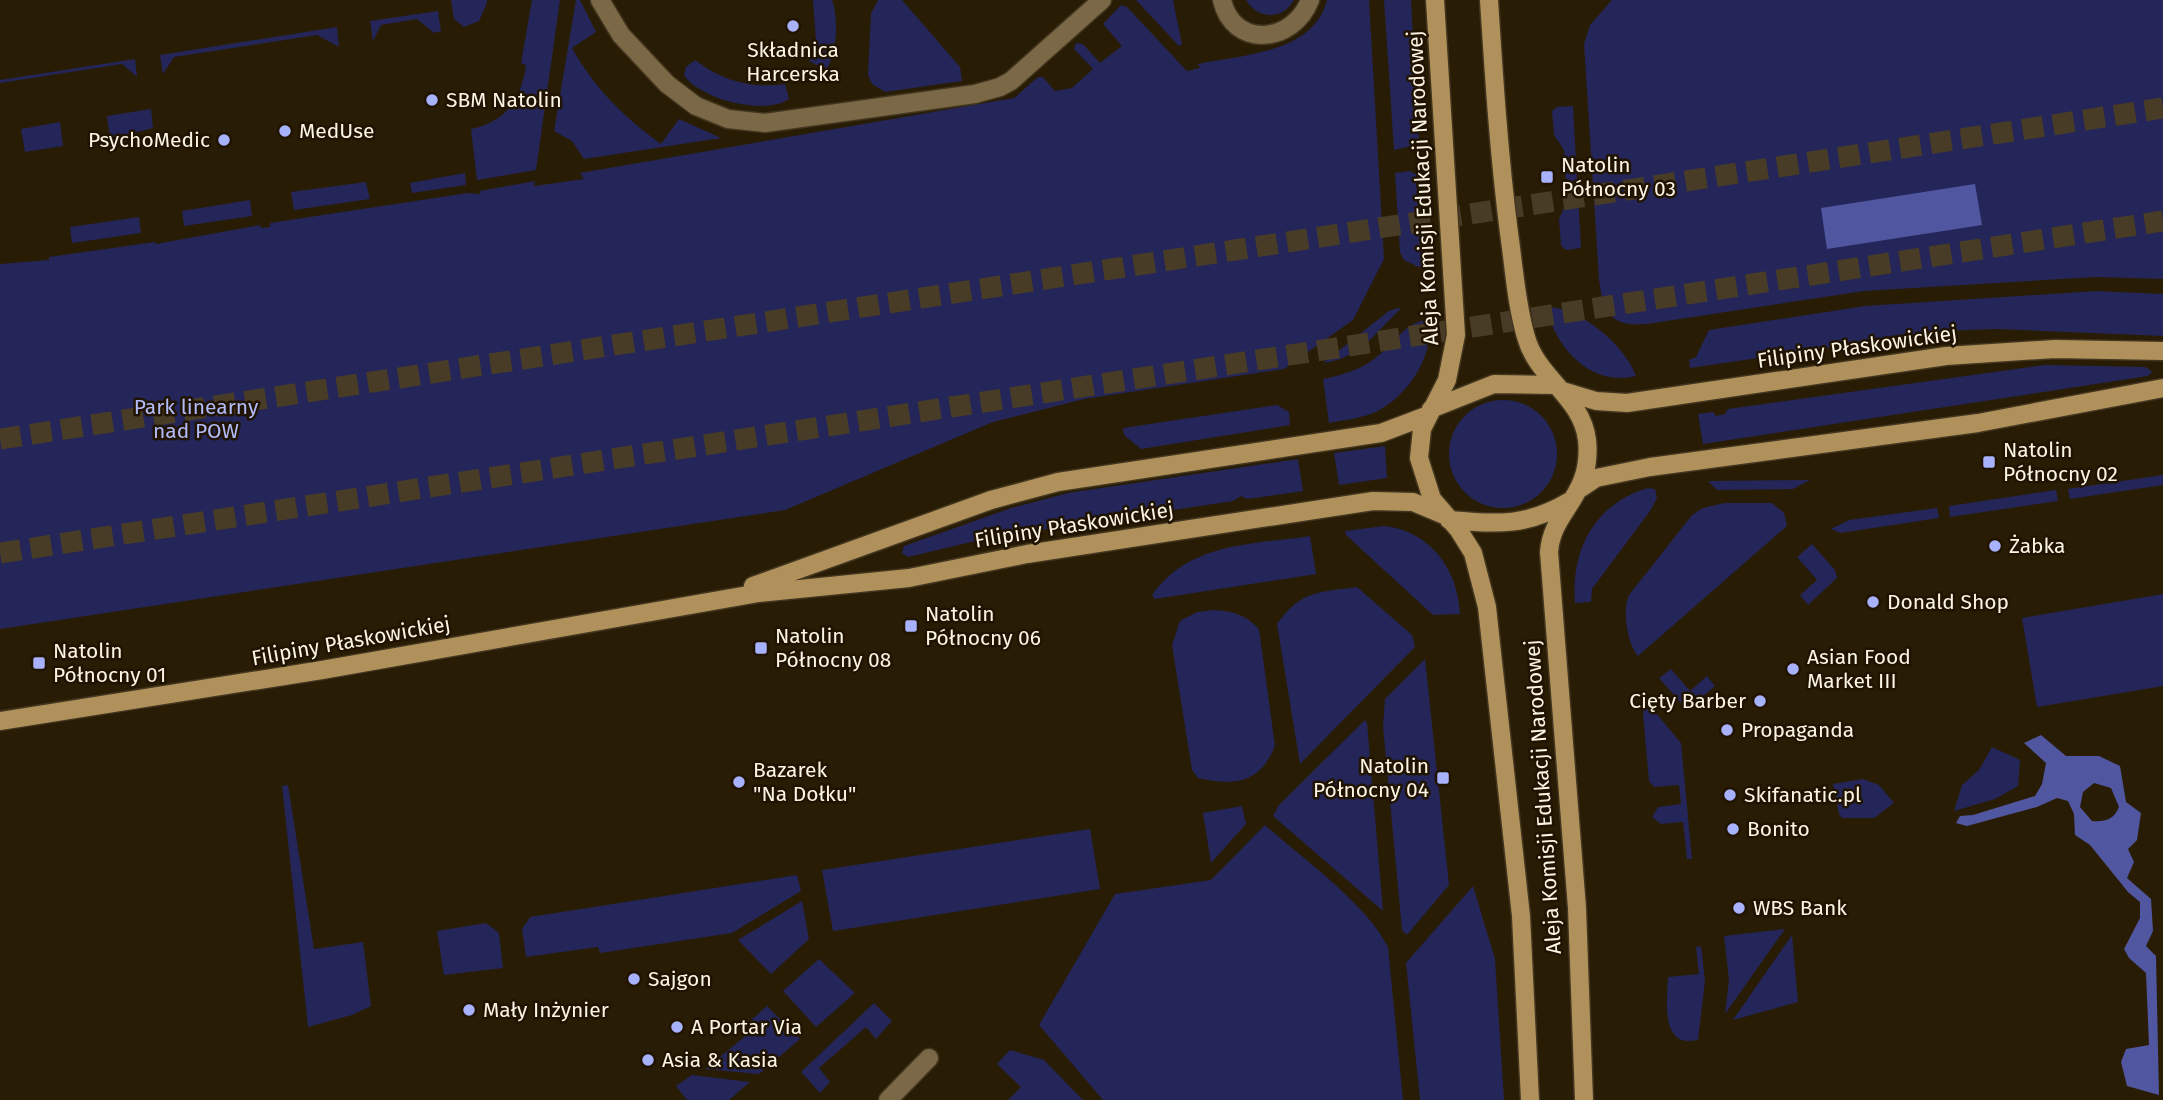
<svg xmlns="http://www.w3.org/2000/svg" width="2163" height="1100" viewBox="0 0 2163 1100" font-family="'Fira Sans',sans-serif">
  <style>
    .green { fill: #242659 }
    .water { fill: #5156a1; fill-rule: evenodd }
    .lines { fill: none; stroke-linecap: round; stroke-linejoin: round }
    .highway-tunnel { stroke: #493c26; stroke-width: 21; stroke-dasharray: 21 10; stroke-linecap: butt }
    .street-casing { stroke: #42361f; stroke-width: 21 }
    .secondary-casing { stroke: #42361f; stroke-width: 21 }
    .street { stroke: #7b6847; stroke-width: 18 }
    .secondary { stroke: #b0915b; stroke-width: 18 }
    .poi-dot { fill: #a7b1fc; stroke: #201300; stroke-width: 2.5 }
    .labels { text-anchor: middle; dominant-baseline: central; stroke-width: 5; stroke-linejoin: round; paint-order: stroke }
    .poi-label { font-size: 21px; fill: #fcf4e5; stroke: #201300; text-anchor: start }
    .street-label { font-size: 21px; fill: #fcf4e5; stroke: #201300 }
    .park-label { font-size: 21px; fill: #b2bbf9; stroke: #201300 }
  </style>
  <rect width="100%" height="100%" fill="#291c04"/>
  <path class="green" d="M451,0H487V3L479,21L464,27L454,19Z
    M532,0H560L536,170L477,180L471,129C507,121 521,99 526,65L521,63Z
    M576,0H580L596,32L572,48C595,89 624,117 661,144L679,119L721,138L584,159L572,141L554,131Z
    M813,0H832C839,18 837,54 826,70L809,61L816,41Z
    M878,0H902L960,67L962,81L885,92L872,84L868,75L871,14Z
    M1136,0H1173L1182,44L1179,46Z
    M1246,0H1294C1283,20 1258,20 1246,0Z
    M1327,0H1369L1384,259L1353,320L1284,369L1084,399L993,422L785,510L0,629V264L49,260V257L155,242L156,244L260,225L261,228L270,227V223L468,193L480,194V191L535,181L534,186L584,179L580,173L1014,98L1038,77H1043L1055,91L1072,88L1093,69L1074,49L1076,43L1083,44L1100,63L1122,46L1103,24L1121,5L1127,7L1187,71L1200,68L1198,64C1243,54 1313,54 1327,0Z
    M1384,0H1411L1412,19L1419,140L1412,146L1394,150Z
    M1612,0H2163V279L2096,277L1864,291L1647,324C1609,327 1603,312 1599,279L1584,44L1590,25Z
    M438,11L441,31L434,33L417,19L381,25L373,41L370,21Z
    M337,27L339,47L317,35L174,57L163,74L160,55Z
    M135,59L137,77L122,64L0,83V80Z
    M695,60C723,81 751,89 785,84L789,99C765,116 699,99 684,75L686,67Z
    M1573,106L1581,248L1566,250L1561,245L1559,219L1567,202L1564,150L1554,135L1552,111L1557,107Z
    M151,109L153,128L110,139L107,116Z
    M60,122L63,146L25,152L21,129Z
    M1410,171L1422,178L1427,271L1404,260L1400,252L1395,173Z
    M465,173L466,185L412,193L410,183Z
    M366,182L370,199L294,210L291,192Z
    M250,200L252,216L184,226L182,211Z
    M139,217L141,233L72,243L70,227Z
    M2096,291L2163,294V336L1997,329L1941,331L1690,368L1689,360L1696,357L1709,330L1865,306Z
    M1546,307C1579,306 1626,346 1636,376C1591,387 1556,349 1546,307Z
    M1398,308L1401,309C1375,332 1361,358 1323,363L1389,311Z
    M1431,319C1432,357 1411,394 1376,412C1363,418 1344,420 1329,423L1323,379C1341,375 1358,371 1374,359C1395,344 1403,322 1431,319Z
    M2045,365L2146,367L2152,372L2148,376L1703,444L1698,414L1713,412L1716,416L1725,414L1728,409Z
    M1449 454a54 54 0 1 1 108 0a54 54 0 1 1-108 0Z
    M1277,405L1289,412L1290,425L1141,449L1124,435L1123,428Z
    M1385,446L1387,478L1339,485L1334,453Z
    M1298,459L1303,491L1247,499L1241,496L1233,501L988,538L908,557L902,553L904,546L1011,508L1068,493Z
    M2163,475V485L2070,499L2068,489Z
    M1810,480L1793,489L1717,490L1708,481Z
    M1648,488L1655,489L1657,498L1650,511L1592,589L1591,602L1575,603C1571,550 1594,504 1648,488Z
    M2056,490L2058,501L1950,517L1949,506Z
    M1724,503H1772L1784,513L1787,526L1638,656C1627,643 1622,611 1629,595L1692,515L1703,508Z
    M1937,508L1939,518L1840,533L1831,529L1849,520Z
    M1384,526C1430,531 1458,569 1460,614L1433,615L1346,535L1345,531Z
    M1310,536L1316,574L1155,599L1152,595C1189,542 1252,545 1310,536Z
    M1812,544L1835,570L1837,578L1808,605L1800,595L1817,580L1797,557Z
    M1357,587L1412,635L1415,647L1300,764L1277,624C1300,591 1319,592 1357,587Z
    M2163,594V686L2037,707L2022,618Z
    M1214,610C1233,611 1246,615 1259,629L1275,746C1260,784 1234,786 1198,778L1192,770L1172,645L1180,621L1197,612Z
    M1425,659L1449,885L1407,935L1402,930L1383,726L1385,699Z
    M1671,669L1690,691L1707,676L1715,686L1695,703L1682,704L1659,678Z
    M1645,700L1681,743L1692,859H1687L1683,822L1661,824L1652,817L1658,807L1681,804L1679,785L1654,787L1649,781L1643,714Z
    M1365,720L1367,723L1383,911L1273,816L1279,805Z
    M1992,747L2020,760L2018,786L1995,799L1954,811L1962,785L1979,770Z
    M1863,779L1879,785L1894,803L1874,818H1842L1839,814L1833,784Z
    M288,785L314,949L363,942L371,1006L352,1015L308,1027L282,786Z
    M1242,806L1246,824L1211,863L1203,813Z
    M1265,825C1301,857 1367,904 1388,947L1403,1100H1103L1039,1025L1115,894L1211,880Z
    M1090,829L1100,889L833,931L822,870Z
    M797,875L801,891L732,933L600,953L598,947L526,957L522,929L530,917Z
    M1473,886L1495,959L1504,1100H1420L1406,963Z
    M802,901L809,939L771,974L738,940Z
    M486,923L499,933L503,968L444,975L437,931Z
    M1785,929L1725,1014L1729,980L1724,936Z
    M1792,935L1798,1002L1733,1020Z
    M1701,946L1705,981L1698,1040C1660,1049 1667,1001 1668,977L1699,974L1696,947Z
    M819,959L855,993L816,1027L783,991Z
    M874,1003L892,1021L876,1039L866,1027L819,1068L830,1082L820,1093L801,1072Z
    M767,1006L800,1039L759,1074L705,1069L748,1034L747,1024Z
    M1010,1050L1044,1060L1083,1100H1008L1021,1087L997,1064Z
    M692,1075L750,1082L729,1100H687L676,1086Z"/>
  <path class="water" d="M1975,184L1982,225L1827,249L1821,208Z
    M2041,735L2066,756H2099L2120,766L2126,802L2141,813L2137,840L2128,849L2134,862L2127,878L2151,899L2153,931L2146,946L2156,956L2159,1095L2127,1086L2121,1062L2126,1049L2149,1045L2146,973L2129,958L2124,949L2140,918V902L2128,892L2090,845L2075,835L2074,814L2068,801L2057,798L2037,807L1967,826L1956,823L1960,816L1973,815L2035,796L2042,784L2046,763L2024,743ZM2094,783L2111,788L2119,807C2114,820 2104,822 2092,821L2080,807L2083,792Z"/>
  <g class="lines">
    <path class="highway-tunnel" d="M0,439L2163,108
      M0,553L2163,221"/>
    <defs>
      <path id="street" d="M600,0L621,35L667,84L696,106L728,119L765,123L975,94L1000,87L1011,81L1102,0
        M1222,0C1233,49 1293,44 1310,0
        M888,1100L929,1058"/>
      <path id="secondary" d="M1435,0L1456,335L1447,380L1422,429L1419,458L1432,499L1458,529L1473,553L1487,607L1521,916L1530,1100
        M1489,0C1494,78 1499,155 1509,233C1514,267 1516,303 1526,337C1537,378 1582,397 1587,440C1593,497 1552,509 1549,552L1577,908L1584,1100
        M1563,391L1596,401L1627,403L1946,356L2055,349L2163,351
        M1431,409L1494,384L1555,385
        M1581,488L1596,478L1650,467L1978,423L2163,388
        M1449,520C1498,524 1526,527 1570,501
        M753,586L991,500L1058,482L1381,433L1426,416
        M0,721L322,670L759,593L909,578L1027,554L1373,501L1413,502L1444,515"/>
    </defs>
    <use href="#street" class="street-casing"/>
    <use href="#secondary" class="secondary-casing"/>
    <use href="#street" class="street"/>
    <use href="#secondary" class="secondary"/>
  </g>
  <g class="poi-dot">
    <circle cx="793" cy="26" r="7"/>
    <circle cx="432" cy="100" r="7"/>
    <circle cx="285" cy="131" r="7"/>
    <circle cx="224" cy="140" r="7"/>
    <rect x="1540" y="170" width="14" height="14" rx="3.5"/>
    <rect x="1982" y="455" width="14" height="14" rx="3.5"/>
    <circle cx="1995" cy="546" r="7"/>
    <circle cx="1873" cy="602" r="7"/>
    <rect x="904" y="619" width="14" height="14" rx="3.5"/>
    <rect x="754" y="641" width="14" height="14" rx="3.5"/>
    <rect x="32" y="656" width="14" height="14" rx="3.5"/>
    <circle cx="1793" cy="669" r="7"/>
    <circle cx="1760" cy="701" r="7"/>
    <circle cx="1727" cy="730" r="7"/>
    <rect x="1436" y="771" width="14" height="14" rx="3.5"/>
    <circle cx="739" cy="782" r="7"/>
    <circle cx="1730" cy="795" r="7"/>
    <circle cx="1733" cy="829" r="7"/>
    <circle cx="1739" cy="908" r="7"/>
    <circle cx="634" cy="979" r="7"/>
    <circle cx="469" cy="1010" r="7"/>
    <circle cx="677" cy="1027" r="7"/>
    <circle cx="648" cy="1060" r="7"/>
  </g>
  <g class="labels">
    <g class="poi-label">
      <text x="793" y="50" text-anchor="middle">Składnica<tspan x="793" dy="24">Harcerska</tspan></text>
      <text x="446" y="100">SBM Natolin</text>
      <text x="299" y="131">MedUse</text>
      <text x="210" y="140" text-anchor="end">PsychoMedic</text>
      <text x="1561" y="165">Natolin<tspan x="1561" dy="24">Północny 03</tspan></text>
      <text x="2003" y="450">Natolin<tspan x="2003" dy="24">Północny 02</tspan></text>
      <text x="2009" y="546">Żabka</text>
      <text x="1887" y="602">Donald Shop</text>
      <text x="925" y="614">Natolin<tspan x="925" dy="24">Północny 06</tspan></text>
      <text x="775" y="636">Natolin<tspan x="775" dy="24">Północny 08</tspan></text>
      <text x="53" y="651">Natolin<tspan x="53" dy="24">Północny 01</tspan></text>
      <text x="1807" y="657">Asian Food<tspan x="1807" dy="24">Market III</tspan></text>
      <text x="1746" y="701" text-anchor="end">Cięty Barber</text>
      <text x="1741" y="730">Propaganda</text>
      <text x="1429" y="766" text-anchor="end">Natolin<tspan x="1429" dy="24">Północny 04</tspan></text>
      <text x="753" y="770">Bazarek<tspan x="753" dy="24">"Na Dołku"</tspan></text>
      <text x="1744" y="795">Skifanatic.pl</text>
      <text x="1747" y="829">Bonito</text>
      <text x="1753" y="908">WBS Bank</text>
      <text x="648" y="979">Sajgon</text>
      <text x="483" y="1010">Mały Inżynier</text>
      <text x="691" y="1027">A Portar Via</text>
      <text x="662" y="1060">Asia &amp; Kasia</text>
    </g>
    <g class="street-label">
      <text transform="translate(1423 188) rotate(-93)">Aleja Komisji Edukacji Narodowej</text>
      <text transform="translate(1857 347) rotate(-8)">Filipiny Płaskowickiej</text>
      <text transform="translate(1074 525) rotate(-9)">Filipiny Płaskowickiej</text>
      <text transform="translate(351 641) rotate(-10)">Filipiny Płaskowickiej</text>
      <text transform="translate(1543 797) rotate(-94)">Aleja Komisji Edukacji Narodowej</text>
    </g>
    <g class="park-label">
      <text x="196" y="407">Park linearny<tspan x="196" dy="24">nad POW</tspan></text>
    </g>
  </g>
</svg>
